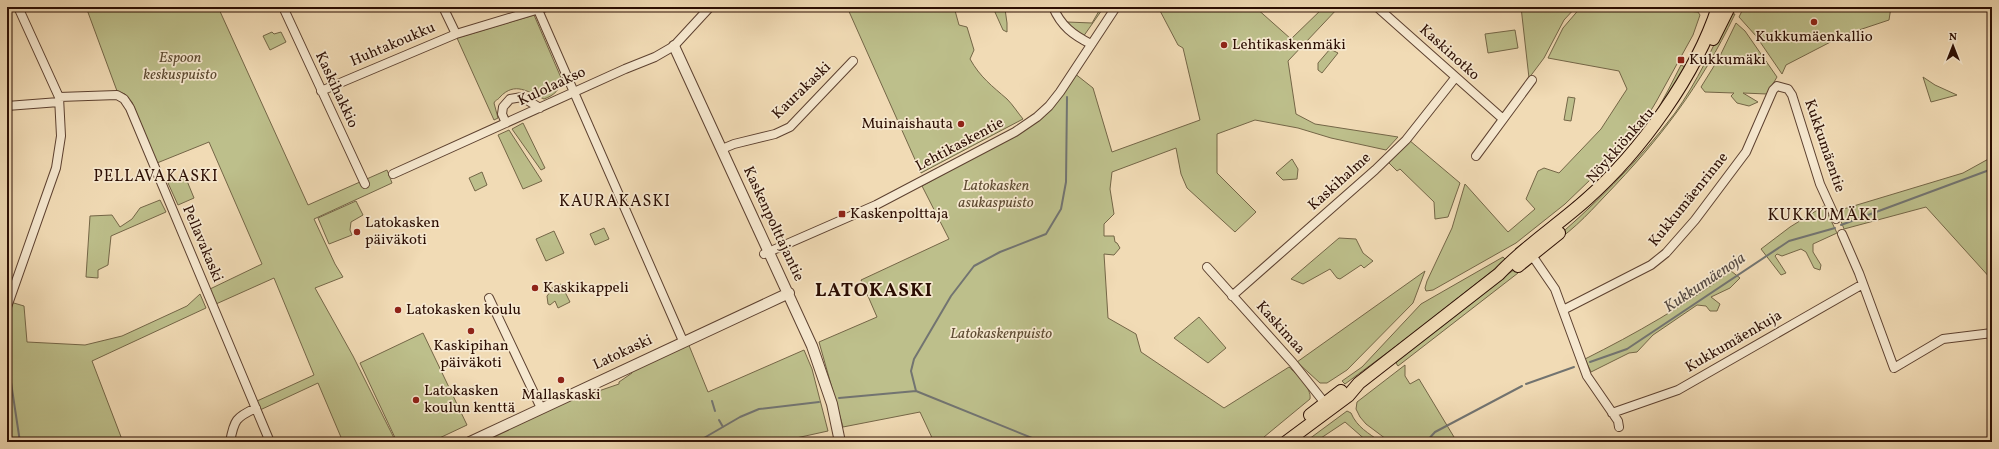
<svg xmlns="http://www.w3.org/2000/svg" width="1999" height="449" viewBox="0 0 1999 449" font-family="Vollkorn,serif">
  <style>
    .green { fill: #bdbf8b; stroke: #746647 }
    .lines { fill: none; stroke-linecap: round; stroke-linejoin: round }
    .stream { stroke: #727471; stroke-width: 2 }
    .minor-casing { stroke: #5d4130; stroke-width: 10 }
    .tertiary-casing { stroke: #5d4130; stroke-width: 12 }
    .primary-casing { stroke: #2c0e03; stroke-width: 14 }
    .minor { stroke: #f6e8cf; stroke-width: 8 }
    .tertiary { stroke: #f6e8cf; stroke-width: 10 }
    .primary { stroke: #f1dbb5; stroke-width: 12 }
    .poi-dot { fill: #8f2418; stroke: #f6e8cf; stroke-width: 1.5 }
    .labels { text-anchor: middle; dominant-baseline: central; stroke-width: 3.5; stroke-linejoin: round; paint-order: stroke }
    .poi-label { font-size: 15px; fill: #2c0e03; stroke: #f6e8cf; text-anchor: start }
    .street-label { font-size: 15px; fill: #2c0e03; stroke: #f6e8cf }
    .park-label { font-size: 15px; font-style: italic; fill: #5f4c33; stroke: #f6e8cf }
    .neighbourhood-label { font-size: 16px; letter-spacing: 1px; fill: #2c0e03; stroke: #f6e8cf }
    .water-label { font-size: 16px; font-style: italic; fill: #554a43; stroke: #f6e8cf }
    .quarter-label { font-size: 17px; letter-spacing: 1px; fill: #2c0e03; stroke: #f6e8cf }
    .district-label { font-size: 19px; font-weight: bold; letter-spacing: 1px; fill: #2c0e03; stroke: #f6e8cf }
  </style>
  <rect width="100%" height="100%" fill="#f1dbb5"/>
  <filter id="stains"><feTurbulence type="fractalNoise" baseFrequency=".005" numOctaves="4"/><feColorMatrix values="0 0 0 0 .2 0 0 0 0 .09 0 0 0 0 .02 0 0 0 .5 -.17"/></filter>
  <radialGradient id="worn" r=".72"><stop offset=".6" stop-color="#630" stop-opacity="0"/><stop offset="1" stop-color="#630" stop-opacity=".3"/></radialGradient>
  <path class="green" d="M86,7H218L308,205L387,170L392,183L314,219L335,264L343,277L315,288L353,356L396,442H343L318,383L260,410L257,401L314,375L274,278L216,304L210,289L262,264L209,142L157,163L132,102L125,94L117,91Z
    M847,7H954L959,25L967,27L974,50L970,59C980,77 992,86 1007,99C1013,105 1018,113 1023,119L921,173Z
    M996,7L1005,9L1007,23V32L1003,30L994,10Z
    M1097,7H1104L1083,37L1066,23L1067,22L1092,23L1099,11Z
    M1158,7H1255L1291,39L1324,7H1339L1288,61L1296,114L1315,124L1398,137L1386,150L1331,138L1298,128L1255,120L1217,134V173L1256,212L1235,232L1187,188L1181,174L1176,148L1112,172L1110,189L1114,214L1104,224V236H1114L1115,242L1117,243L1120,248L1114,255L1104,254L1108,318L1136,334L1141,352L1224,408L1289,367C1296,374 1312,388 1310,399L1264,437L1260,442H934L920,412L843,427L819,342L877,317L861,280L949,239L922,186L1022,131L1074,73L1093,88L1112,152L1200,120L1183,48L1178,45Z
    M1521,7H1576L1564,20L1544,58L1529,78Z
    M1581,7H1641L1698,12L1700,15L1693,35L1656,102L1647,117L1617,154L1565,204L1516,243L1433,290L1426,291L1425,288L1427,281L1452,228L1465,184L1508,232L1535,209L1526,199L1538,171L1544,168L1559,173L1601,129L1627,89L1619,71L1548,58L1563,28Z
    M1746,7H1891L1889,20L1844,35L1786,65L1782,74L1756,36L1739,17L1743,9Z
    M1729,14H1735C1700,87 1661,138 1605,196C1587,215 1568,236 1543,249C1592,208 1637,163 1675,113C1697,82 1713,47 1729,14Z
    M534,15L562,80C559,90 555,95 544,99C528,92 515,81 500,97C497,101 496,99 494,103L498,118L494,120L457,38Z
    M1736,23L1745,31L1777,77L1767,94L1743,93L1758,102L1749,106L1737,103L1731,96L1734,93L1705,92L1701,87L1719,58Z
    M1515,30L1518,48L1488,53L1485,34Z
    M272,32L274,34L281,32L286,42L270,50L263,36Z
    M1330,49L1338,53L1322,73L1318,70V63Z
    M1681,65L1685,67L1656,116L1604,177L1517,252L1515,249C1566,211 1616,169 1653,116C1664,100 1672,82 1681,65Z
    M1923,77L1935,85L1957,95L1931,102Z
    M1568,97L1575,98L1571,121L1564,120Z
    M523,123L545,168L541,170L512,129Z
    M509,130L542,181L523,189L498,135Z
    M1409,140L1460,183L1448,217L1435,219L1434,202L1400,169L1397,171L1389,163V157Z
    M1992,157V280L1926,207L1844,229L1837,211L1963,173Z
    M1292,159L1298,169L1297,179L1283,180L1276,173Z
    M482,172L487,185L475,191L469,178Z
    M185,176L194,198L178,205L168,183Z
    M160,200L166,212L111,236L108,265L98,270V278L86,277L90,216L112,215L120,227L132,219L140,208Z
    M356,201L363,215L351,222L350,230L352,235L329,244L318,218Z
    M1824,206L1837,233L1813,244V252L1821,265L1820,270L1814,268L1806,252L1801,249L1782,256L1777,254L1775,256L1786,273L1781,275L1761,249L1790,227Z
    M604,228L609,239L595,245L590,234Z
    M554,231L564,253L546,261L536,239Z
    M1339,238L1356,239L1363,253L1373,261L1364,268L1361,265L1340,279L1337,278L1330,269L1303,284L1291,279Z
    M1503,257L1506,260L1411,335L1345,384L1342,381L1362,367L1421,304Z
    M1515,269L1518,273L1398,366L1396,363L1407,350Z
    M1425,271L1413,303L1347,370L1327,383H1320L1297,362Z
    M1731,271L1740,278L1730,288L1711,297L1720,304L1717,311H1710L1706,306L1697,305L1653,335L1637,352L1629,353L1591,372L1585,359C1635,334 1686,305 1731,271Z
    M561,284L570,302L558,308L555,301L550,305L548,304L547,296L551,291L550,289Z
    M200,294L206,308L92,361L123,442H7V301L24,306L27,342L85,345L122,336L187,306Z
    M1199,317L1226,348L1208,363L1174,338Z
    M423,333L467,425L431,442H397L360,363Z
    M688,343L708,392L804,350L812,369L828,431L778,442H479L586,392L587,395L619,384V382L632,373L631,370Z
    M1405,365V376L1410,384L1419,379L1457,442H1390L1366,424L1360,417L1356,409L1357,402Z
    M1347,411L1351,413C1357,427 1368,433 1381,442H1368L1345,422L1315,442H1305Z"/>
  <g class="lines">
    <path class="stream" d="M1841,225L1992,169
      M7,356L20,442
      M1590,362L1627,349L1789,241L1835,228
      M1526,384L1574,367
      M916,391L911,371L914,359L951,296L974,266L1000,252L1046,234L1061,209L1066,182L1067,97
      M839,398L916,391L1042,442
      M712,401L715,411
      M719,420L723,427
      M697,442L740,417L759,409L819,402
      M1426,442L1435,432L1522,386"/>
    <defs>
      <path id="minor" d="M18,7L59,97L117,95L124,99L130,108L270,442
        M283,7L365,184
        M443,7L456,34
        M1053,7C1061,26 1073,35 1091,44
        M1377,7L1503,119
        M538,10L683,341
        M321,91L456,34L546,7
        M7,106L59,102
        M506,123L502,114L503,107L510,99L522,97L540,108
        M722,149L734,144L775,134L790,127L853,61
        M1476,156L1532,80
        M393,174L625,69L655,57L674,46L710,7
        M1842,234L1859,273L1894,368L1943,339L1992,333
        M1529,251L1555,289L1587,376L1618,421L1619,427
        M764,254L876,205L1015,132L1037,117L1049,106L1060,92L1116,7
        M1207,267L1293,363L1328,407
        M1232,296L1375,170L1406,140L1455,78
        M489,298L541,408
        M7,307L56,168L61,136L59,97
        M1563,310L1651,265L1666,253L1695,220L1746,152L1773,90L1777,86L1788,89L1792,95L1820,184L1836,219
        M1612,413L1678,390L1863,284
        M230,442C234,420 236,417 256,408"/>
      <path id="tertiary" d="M674,46L812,346L832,404L840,442
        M470,442L789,293"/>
      <path id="primary" d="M1713,39L1729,7
        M1518,266L1559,233
        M1310,415L1341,391
        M1286,442L1348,396L1359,383L1499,274C1525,246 1558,225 1587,199C1640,152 1696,75 1718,7"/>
    </defs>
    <use href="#minor" class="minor-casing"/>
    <use href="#tertiary" class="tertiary-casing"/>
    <use href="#primary" class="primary-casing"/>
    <use href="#minor" class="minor"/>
    <use href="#tertiary" class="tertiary"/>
    <use href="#primary" class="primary"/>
  </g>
  <g class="poi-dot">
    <circle cx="1814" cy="22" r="4"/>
    <circle cx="1224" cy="45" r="4"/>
    <rect x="1677" y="56" width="8" height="8" rx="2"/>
    <circle cx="961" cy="124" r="4"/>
    <rect x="838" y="210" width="8" height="8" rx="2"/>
    <circle cx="357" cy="232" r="4"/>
    <circle cx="535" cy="288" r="4"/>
    <circle cx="398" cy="310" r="4"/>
    <circle cx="471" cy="331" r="4"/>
    <circle cx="561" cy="380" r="4"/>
    <circle cx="416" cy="400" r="4"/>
  </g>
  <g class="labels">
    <g class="poi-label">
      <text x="1814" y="37" text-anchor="middle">Kukkumäenkallio</text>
      <text x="1232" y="45">Lehtikaskenmäki</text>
      <text x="1689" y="60">Kukkumäki</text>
      <text x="953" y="124" text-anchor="end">Muinaishauta</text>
      <text x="850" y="214">Kaskenpolttaja</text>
      <text x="365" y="223">Latokasken<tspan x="365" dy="17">päiväkoti</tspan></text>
      <text x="543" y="288">Kaskikappeli</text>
      <text x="406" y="310">Latokasken koulu</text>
      <text x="471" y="346" text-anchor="middle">Kaskipihan<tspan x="471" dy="17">päiväkoti</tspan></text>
      <text x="424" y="391">Latokasken<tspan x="424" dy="17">koulun kenttä</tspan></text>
      <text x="561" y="395" text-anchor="middle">Mallaskaski</text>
    </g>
    <g class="street-label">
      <text transform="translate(393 45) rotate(-23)">Huhtakoukku</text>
      <text transform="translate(1449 53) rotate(42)">Kaskinotko</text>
      <text transform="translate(552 87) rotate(-25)">Kulolaakso</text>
      <text transform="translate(336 90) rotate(65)">Kaskihakkio</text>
      <text transform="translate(802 91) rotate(-44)">Kaurakaski</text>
      <text transform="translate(960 145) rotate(-28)">Lehtikaskentie</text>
      <text transform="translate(1621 146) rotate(-49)">Nöykkiönkatu</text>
      <text transform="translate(1824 146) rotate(71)">Kukkumäentie</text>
      <text transform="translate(1340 182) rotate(-42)">Kaskihalme</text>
      <text transform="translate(1689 200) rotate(-51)">Kukkumäenrinne</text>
      <text transform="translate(773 224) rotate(65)">Kaskenpolttajantie</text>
      <text transform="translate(202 244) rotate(67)">Pellavakaski</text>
      <text transform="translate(1280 328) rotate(48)">Kaskimaa</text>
      <text transform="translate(1734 342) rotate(-30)">Kukkumäenkuja</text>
      <text transform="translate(623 353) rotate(-25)">Latokaski</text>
    </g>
    <g class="park-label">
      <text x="180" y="58">Espoon<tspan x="180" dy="17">keskuspuisto</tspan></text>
      <text x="996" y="186">Latokasken<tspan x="996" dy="17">asukaspuisto</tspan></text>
      <text x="1001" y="334">Latokaskenpuisto</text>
    </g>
    <g class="neighbourhood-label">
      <text x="156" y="177">PELLAVAKASKI</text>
      <text x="615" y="202">KAURAKASKI</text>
    </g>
    <g class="water-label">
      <text transform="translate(1705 283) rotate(-34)">Kukkumäenoja</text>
    </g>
    <g class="quarter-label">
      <text x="1823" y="215">KUKKUMÄKI</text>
    </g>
    <g class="district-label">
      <text x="874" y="291">LATOKASKI</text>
    </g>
  </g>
  <rect width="1999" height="449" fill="none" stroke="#f1dbb5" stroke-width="24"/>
  <rect x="8" y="8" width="1983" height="433" fill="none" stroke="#2c0e03" stroke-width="2"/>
  <rect x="12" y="12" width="1975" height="425" fill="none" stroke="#2c0e03"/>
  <g transform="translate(1953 46)" stroke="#f6e8cf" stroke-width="3" paint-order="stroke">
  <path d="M0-3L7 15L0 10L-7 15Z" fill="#2c0e03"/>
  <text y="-6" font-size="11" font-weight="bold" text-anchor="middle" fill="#2c0e03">N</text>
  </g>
  <rect width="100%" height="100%" filter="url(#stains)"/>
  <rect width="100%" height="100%" fill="url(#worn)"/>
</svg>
